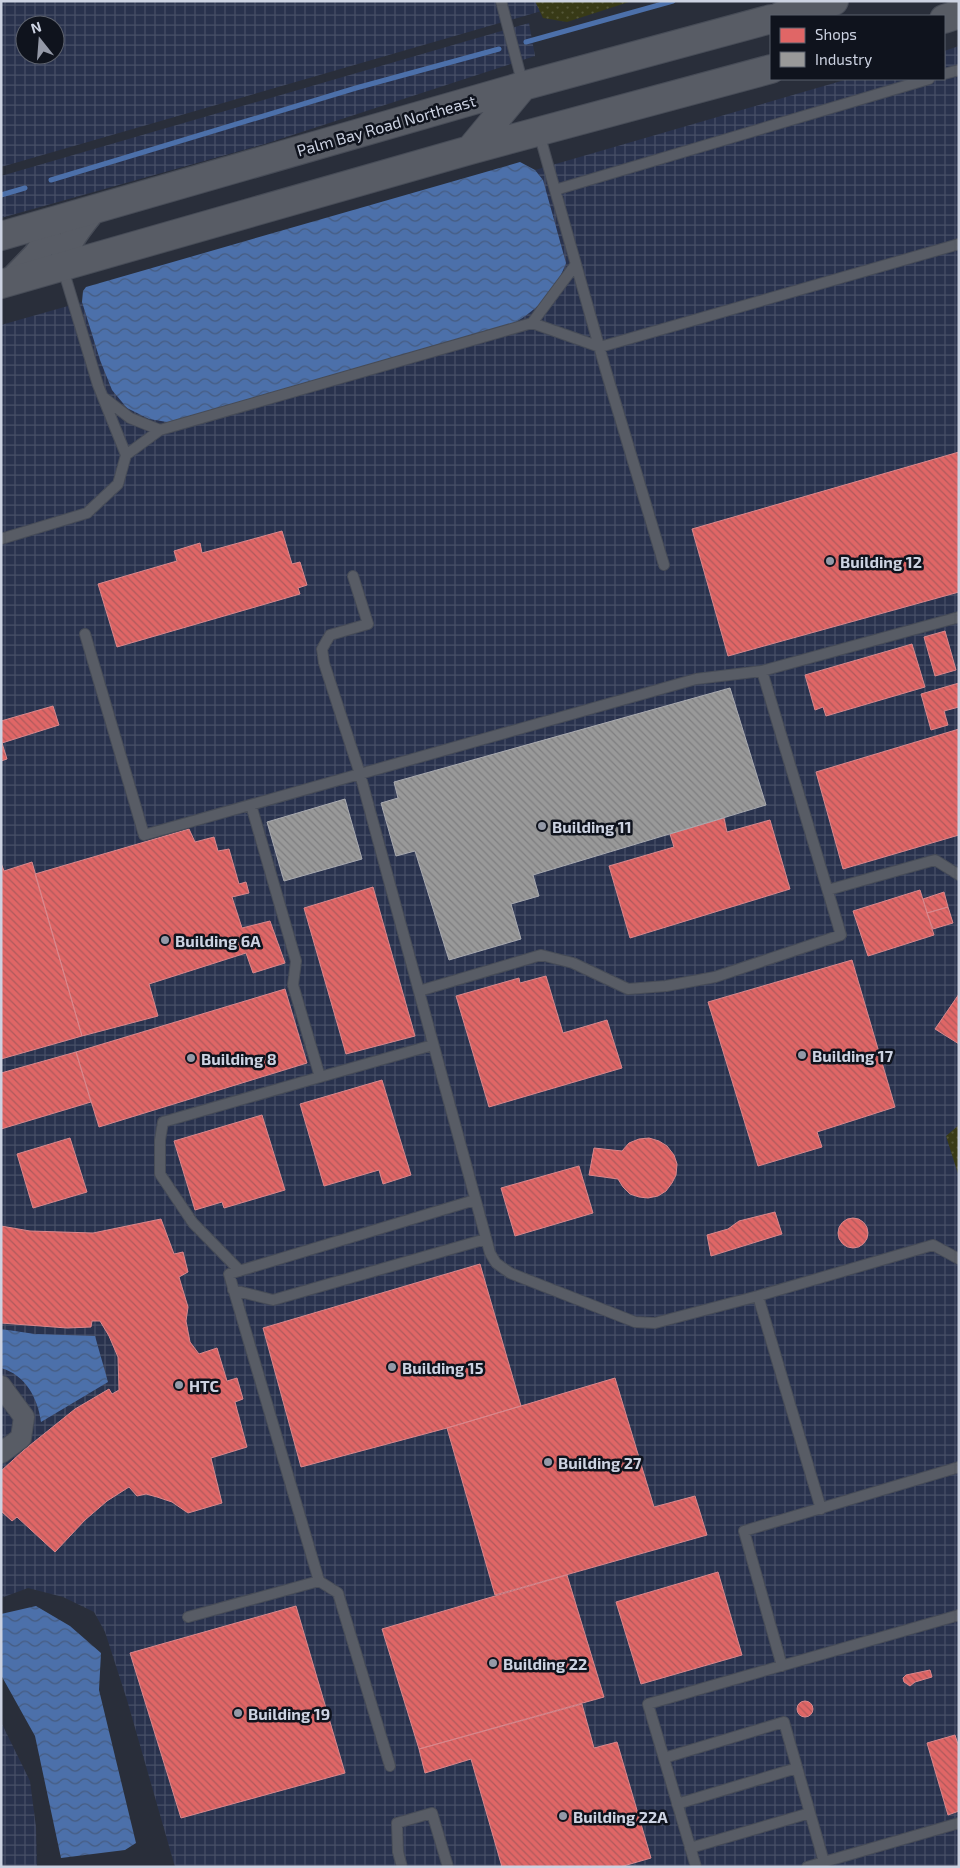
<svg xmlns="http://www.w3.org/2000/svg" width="960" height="1868" viewBox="0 0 960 1868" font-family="'Exo 2',sans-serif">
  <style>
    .industrial { fill: url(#industrial-grid); fill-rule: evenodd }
    .grass { fill: url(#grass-dots) }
    .water { fill: url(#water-waves) }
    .shops { fill: url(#shops-back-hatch); stroke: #da878b }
    .industry { fill: url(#industry-back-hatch); stroke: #a9aaaf }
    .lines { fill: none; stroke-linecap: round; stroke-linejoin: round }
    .stream { stroke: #4c70aa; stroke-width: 5 }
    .service-casing { stroke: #474c57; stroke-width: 12 }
    .minor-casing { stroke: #474c57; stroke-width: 22 }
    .tertiary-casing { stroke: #474c57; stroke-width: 28 }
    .secondary-casing { stroke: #474c57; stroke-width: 30 }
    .service { stroke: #585c65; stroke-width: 10 }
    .minor { stroke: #585c65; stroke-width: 20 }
    .tertiary { stroke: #585c65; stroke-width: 25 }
    .secondary { stroke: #585c65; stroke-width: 28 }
    .poi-dot { fill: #9499a7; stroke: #0f131d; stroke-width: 2 }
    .labels { text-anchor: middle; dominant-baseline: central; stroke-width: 5; stroke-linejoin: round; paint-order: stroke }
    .street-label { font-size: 16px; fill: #cdd3e2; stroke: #0f131d }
    .poi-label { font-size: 16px; font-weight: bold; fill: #cdd3e2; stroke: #0f131d; text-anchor: start }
  </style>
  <defs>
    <pattern id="industrial-grid" width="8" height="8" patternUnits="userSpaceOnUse" patternTransform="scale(1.25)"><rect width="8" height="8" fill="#29324d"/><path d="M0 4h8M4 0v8" fill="none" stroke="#474f66"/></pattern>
    <pattern id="grass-dots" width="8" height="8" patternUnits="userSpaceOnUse" patternTransform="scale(1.25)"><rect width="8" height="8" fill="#383a17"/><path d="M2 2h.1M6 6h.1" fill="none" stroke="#545638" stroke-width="1.8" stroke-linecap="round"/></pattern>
    <pattern id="water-waves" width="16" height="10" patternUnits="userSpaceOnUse" patternTransform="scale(1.25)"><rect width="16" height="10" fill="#4c70aa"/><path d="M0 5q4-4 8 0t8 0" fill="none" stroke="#465c81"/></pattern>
    <pattern id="shops-back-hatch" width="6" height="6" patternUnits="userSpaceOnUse" patternTransform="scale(1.25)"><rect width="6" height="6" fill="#e06666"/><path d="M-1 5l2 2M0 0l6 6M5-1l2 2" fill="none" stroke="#af5a5c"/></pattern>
    <pattern id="industry-back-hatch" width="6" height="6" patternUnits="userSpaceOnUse" patternTransform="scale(1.25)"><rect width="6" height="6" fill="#999"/><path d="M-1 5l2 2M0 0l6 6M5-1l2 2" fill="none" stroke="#7e7e80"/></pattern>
  </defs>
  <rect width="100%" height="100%" fill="#292e3a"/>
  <path class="industrial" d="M1,1H576L1,167ZM25,25H55V55H25Z
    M529,23L535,56L265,144L1,218V176Z
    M959,46V1867H175L127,1700L105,1632L94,1612L63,1597L28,1588L1,1598V325L82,302L100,360L543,180L535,170L848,79H944V51Z
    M1,1722L30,1781L36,1827L37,1867H1Z"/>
  <path class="grass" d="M535,1H632L567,22L543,18Z
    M959,1125V1177L946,1136Z"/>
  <path class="water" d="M520,162L535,170L543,180L566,263C553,297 535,311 505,329L184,422H167L149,419L127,408L112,390L100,360L82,302L83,291L86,287Z
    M1,1329L35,1334L95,1336L108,1382L41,1422C38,1399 26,1375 1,1368Z
    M36,1606L70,1626L101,1653L99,1690L136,1843L125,1850L61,1858L35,1736L1,1675V1614Z"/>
  <path class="shops" d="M959,452V592L728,656L692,529Z
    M282,531L292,564L300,562L307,585L298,588L300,594L117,647L98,584L177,561L174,551L200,543L202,553Z
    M945,631L956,670L935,676L924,637Z
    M912,644L925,687L826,716L823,707L815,710L805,675Z
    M959,683V707L944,711L948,725L931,730L921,694Z
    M53,706L59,725L2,743L7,759L1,761V721Z
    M959,729V835L843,869L816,772Z
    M724,818L727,832L770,820L790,889L630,938L609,866L674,847L670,834Z
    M189,829L195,842L214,837L218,851L229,849L239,884L246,882L249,893L232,897L242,928L270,921L285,963L253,973L246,953L149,984L158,1016L82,1036L35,874Z
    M32,862L82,1036L1,1059V863L4,871Z
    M373,887L415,1036L346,1054L304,908Z
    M920,890L934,935L868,956L853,911Z
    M944,892L948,907L927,913L923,899Z
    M948,907L953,923L933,929L927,913Z
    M852,960L895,1107L817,1132L822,1147L758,1166L708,1002Z
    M546,976L563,1033L607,1020L622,1068L489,1107L456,996L519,978L520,983Z
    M285,989L307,1063L99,1127L76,1052Z
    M959,994V1044L935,1029Z
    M76,1052L91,1102L1,1129V1073Z
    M382,1080L411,1175L383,1184L379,1170L324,1186L300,1104Z
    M262,1115L285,1190L224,1208L222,1202L195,1210L174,1141Z
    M70,1138L87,1192L33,1208L17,1154Z
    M649,1138L659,1141L667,1146L674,1155L677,1164L676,1175L672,1183L666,1191L658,1196L648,1198L639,1197L630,1194L623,1187L618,1179L589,1175L594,1148L622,1151L629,1143L639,1139Z
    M579,1166L593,1213L515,1236L501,1188Z
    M775,1212L782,1234L711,1256L707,1235L728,1229L739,1221Z
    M838 1233a15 15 0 1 1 30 0a15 15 0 1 1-30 0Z
    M161,1219L174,1254L183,1252L188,1272L179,1277L188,1307L186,1321L190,1342L199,1354L217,1348L227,1381L237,1378L243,1399L235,1402L247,1447L211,1458L222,1503L188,1513L172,1502L157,1497L146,1494L137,1496L129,1487L107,1501L85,1520L55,1552L17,1517L12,1521L1,1511V1471L24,1450L75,1409L109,1389L112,1394L119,1390L118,1357L109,1336L100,1321H92L91,1327L67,1328L1,1323V1226L30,1231L93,1233Z
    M480,1264L521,1406L447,1428L301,1467L263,1328Z
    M615,1378L654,1507L695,1496L707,1535L495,1595L447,1428Z
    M718,1572L742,1655L641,1684L616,1602Z
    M567,1575L604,1697L419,1749L382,1629Z
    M296,1606L345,1773L181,1818L130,1653Z
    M930,1670L932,1677L915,1682L910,1686L904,1682L903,1678L906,1675Z
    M797 1709a8 8 0 1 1 16 0a8 8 0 1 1-16 0Z
    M582,1704L594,1748L617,1742L651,1858L620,1867H502L471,1759L425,1773L419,1749Z
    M955,1735L959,1747V1811L948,1815L927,1743Z"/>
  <path class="industry" d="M730,688L766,805L533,875L539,896L511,904L521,939L449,960L415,851L396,856L381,803L398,798L394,782Z
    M345,799L362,859L284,881L267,822Z"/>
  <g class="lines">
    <path class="stream" d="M526,42L673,1
      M51,180L356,88L499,49
      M1,195L25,188"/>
    <defs>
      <path id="service" d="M501,1L523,85
        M944,74L959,70
        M539,133L606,371L664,565
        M555,190L929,79
        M532,323L576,264
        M103,397L130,418L160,430
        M126,455L160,430L532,323L600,347L959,244
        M1,539L87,513L118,484L126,455L98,385L63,269
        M353,576L368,624L330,635L322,649L324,663L360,774L490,1253L496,1263L510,1273L635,1322L655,1323L758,1296L933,1245L959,1259
        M85,634L144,835L696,679L762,671L959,617
        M828,890L935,860L959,875
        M419,991L541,955L573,963L628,989L666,986L715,977L841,935L762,671
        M320,1077L433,1045
        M240,1271L193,1223L160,1174V1140L163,1122L320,1077L293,985L296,961L251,805
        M233,1290L273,1300L486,1239
        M758,1296L821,1509
        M188,1617L319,1581
        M782,1666L744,1531L959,1467
        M664,1758L784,1722L824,1862L807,1867
        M390,1766L338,1593L319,1581L229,1274L475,1200
        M677,1804L797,1768
        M690,1848L810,1813
        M824,1862L959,1823
        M402,1867L398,1852L397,1823L432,1813L448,1867
        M696,1867L648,1704L959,1615"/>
      <path id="minor" d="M1,1386L24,1417L21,1438L1,1453"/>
      <path id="tertiary" d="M62,267C66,242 79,228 94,209
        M11,281L36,255L46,241L50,222"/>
      <path id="secondary" d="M781,16L834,1
        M944,19L959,14
        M470,150L523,86
        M1,236L523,86L771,19
        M1,284L470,150L771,69"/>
    </defs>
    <use href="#service" class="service-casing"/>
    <use href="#minor" class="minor-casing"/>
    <use href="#tertiary" class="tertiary-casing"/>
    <use href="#secondary" class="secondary-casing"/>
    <use href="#service" class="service"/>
    <use href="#minor" class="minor"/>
    <use href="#tertiary" class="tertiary"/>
    <use href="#secondary" class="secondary"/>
  </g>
  <g class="poi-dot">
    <circle cx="830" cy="561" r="5"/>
    <circle cx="542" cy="826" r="5"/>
    <circle cx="165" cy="940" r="5"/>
    <circle cx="802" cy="1055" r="5"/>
    <circle cx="191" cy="1058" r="5"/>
    <circle cx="392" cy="1367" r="5"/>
    <circle cx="179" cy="1385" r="5"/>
    <circle cx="548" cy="1462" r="5"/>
    <circle cx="493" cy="1663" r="5"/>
    <circle cx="238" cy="1713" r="5"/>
    <circle cx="563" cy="1816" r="5"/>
  </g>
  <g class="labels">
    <g class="street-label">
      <text transform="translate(386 125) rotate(-16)">Palm Bay Road Northeast</text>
    </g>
    <g class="poi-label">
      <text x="840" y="561">Building 12</text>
      <text x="552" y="826">Building 11</text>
      <text x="175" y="940">Building 6A</text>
      <text x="812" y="1055">Building 17</text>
      <text x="201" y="1058">Building 8</text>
      <text x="402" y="1367">Building 15</text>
      <text x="189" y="1385">HTC</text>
      <text x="558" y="1462">Building 27</text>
      <text x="503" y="1663">Building 22</text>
      <text x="248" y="1713">Building 19</text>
      <text x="573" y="1816">Building 22A</text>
    </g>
  </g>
  <rect width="960" height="1868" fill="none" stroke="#cdd3e2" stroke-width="5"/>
  <rect x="770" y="15" width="175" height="65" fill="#0f131d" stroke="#5b606c"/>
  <rect x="780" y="28" width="25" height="15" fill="#e06666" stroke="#5b606c"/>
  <text x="815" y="40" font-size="15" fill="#cdd3e2">Shops</text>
  <rect x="780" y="52" width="25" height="15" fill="#999999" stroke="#5b606c"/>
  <text x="815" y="65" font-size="15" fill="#cdd3e2">Industry</text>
  <g transform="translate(40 40) rotate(343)"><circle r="24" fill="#0f131d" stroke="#5b606c"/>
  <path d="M0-4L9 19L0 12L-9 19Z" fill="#9499a7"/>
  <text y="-8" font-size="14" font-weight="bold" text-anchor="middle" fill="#cdd3e2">N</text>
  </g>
</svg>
